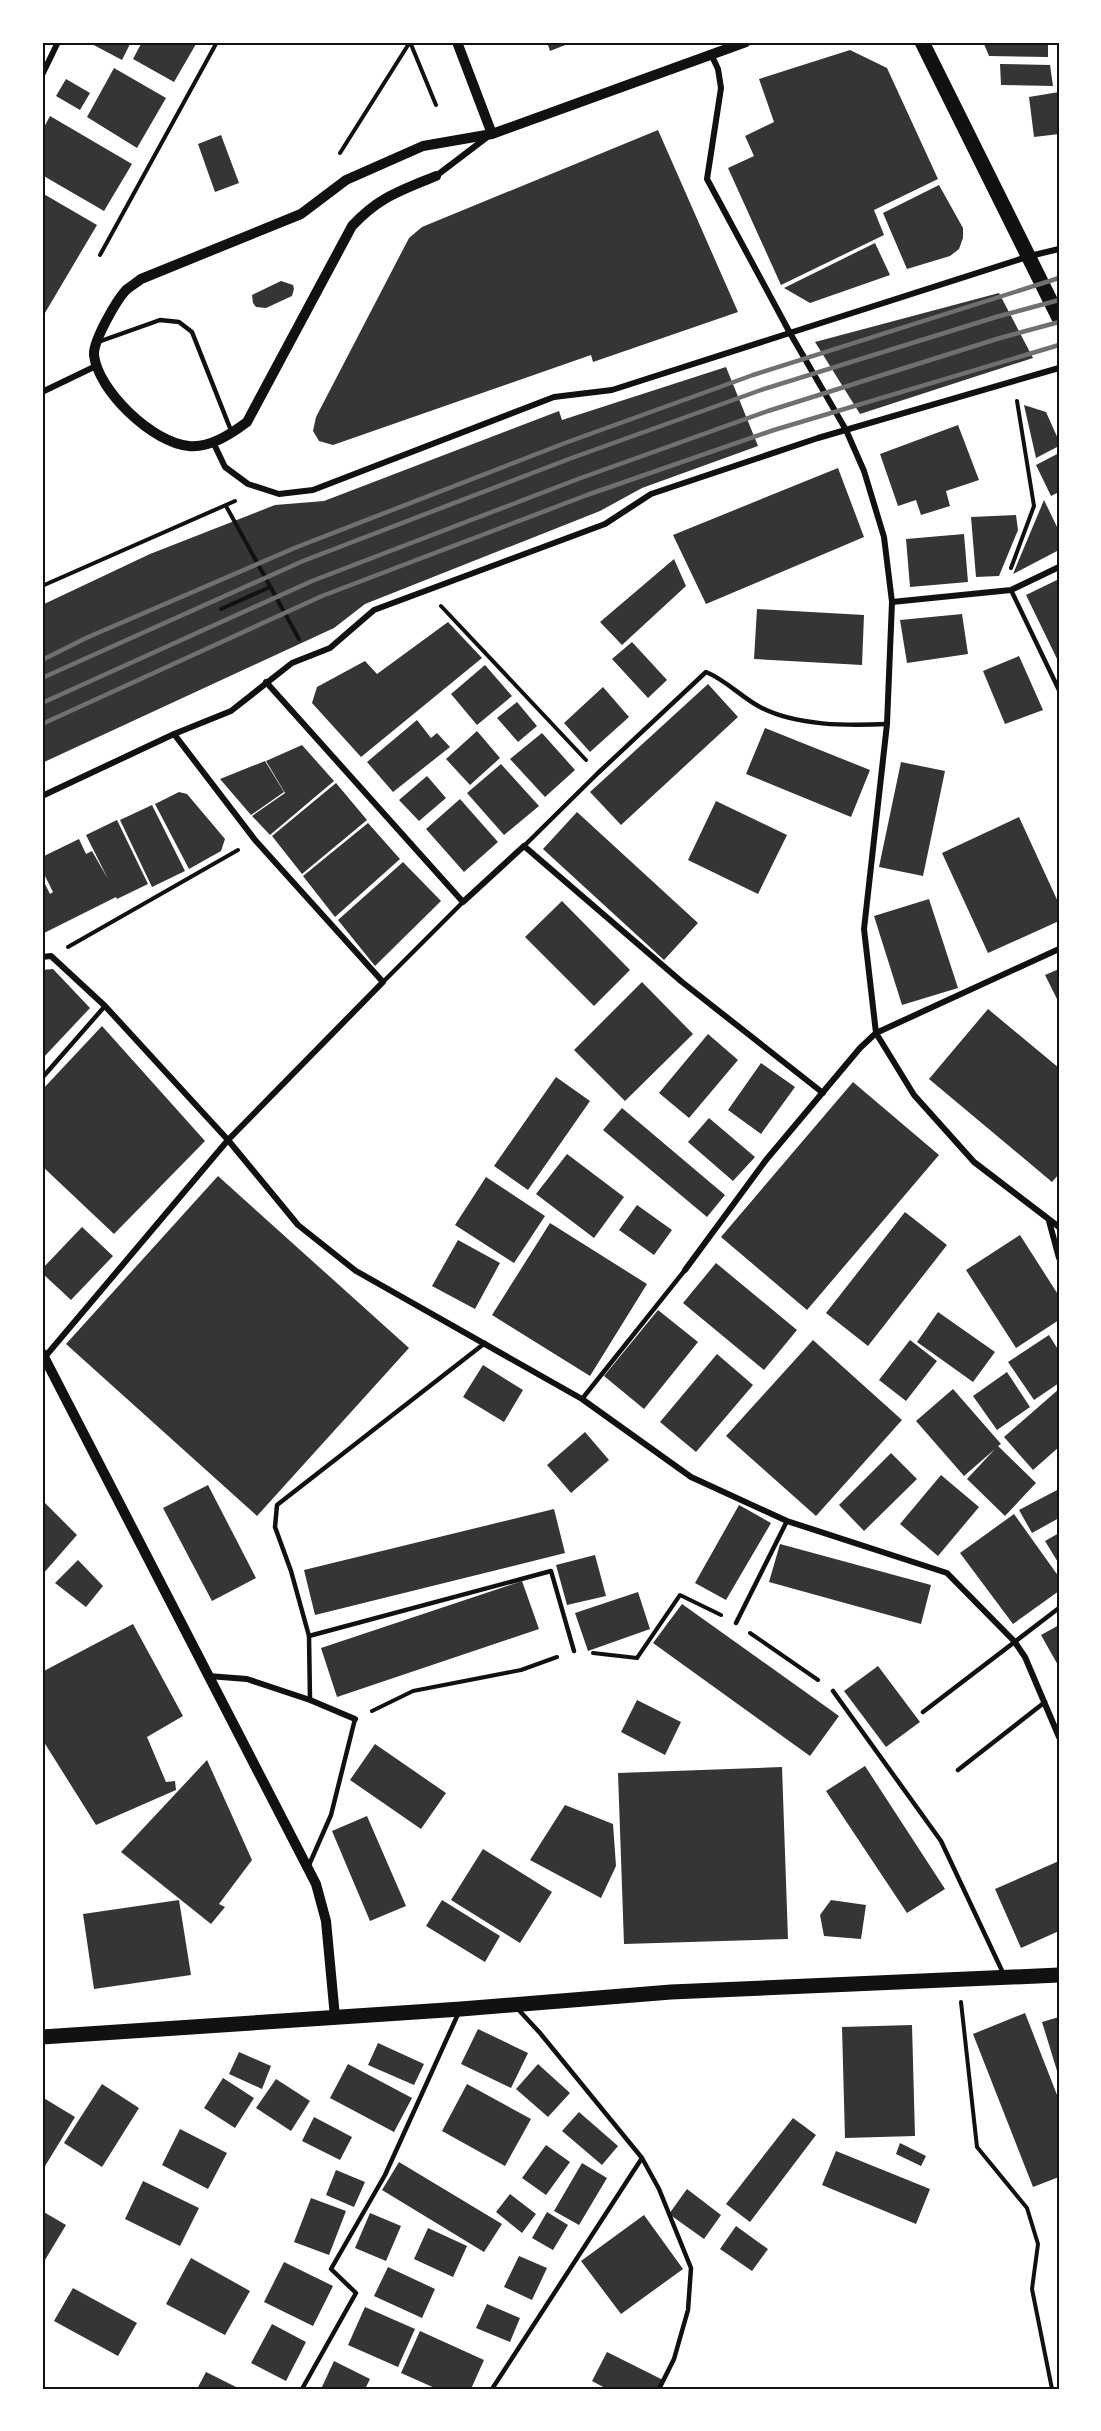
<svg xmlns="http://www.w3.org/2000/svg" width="1101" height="2431" viewBox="0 0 1101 2431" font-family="Quicksand,sans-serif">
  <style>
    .building { fill: #353535 }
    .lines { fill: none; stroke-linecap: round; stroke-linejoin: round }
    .path { stroke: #111; stroke-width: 4 }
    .service { stroke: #111; stroke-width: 4.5 }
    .minor { stroke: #111; stroke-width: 6 }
    .tertiary { stroke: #111; stroke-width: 10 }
    .primary { stroke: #111; stroke-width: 15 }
    .rail { stroke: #707070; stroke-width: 4.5 }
    .neatline { fill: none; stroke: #111; stroke-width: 2 }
  </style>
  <rect width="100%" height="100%" fill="#fff"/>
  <path class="building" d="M88,42H131L122,60Z
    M142,42H192L196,44L174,82L133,59Z
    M547,42H573L550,51Z
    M985,42H1048V57L989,56L984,44Z
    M850,50L887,68L938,179L874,210L884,235L781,285L728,168L754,156L745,136L774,122L759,79Z
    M1000,64L1050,65L1053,86L1001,85Z
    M114,68L166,98L137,148L87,117Z
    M66,79L90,93L80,110L56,96Z
    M1059,92V134L1034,137L1029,97Z
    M50,116L132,164L104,211L42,175V131Z
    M658,130L738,312L593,362L591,355L333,445L319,441L313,431L316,417L409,238L422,227Z
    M221,135L239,183L215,192L198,144Z
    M939,185L963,228V238L959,249L950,256L907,269L883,213Z
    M42,193L97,225L42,318Z
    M875,243L890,275L810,303L784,288Z
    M281,281L293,285L294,289L292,296L266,308L256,307L253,303L252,295Z
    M999,293L1033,358L860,414L815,342Z
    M726,367L758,446L642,488L600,511L365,604L334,628L42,763V605L150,554L275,505L324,501L559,411L562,420Z
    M1024,405L1046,412L1059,441V446L1036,458Z
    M958,425L979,480L946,491L950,506L921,515L916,500L898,506L880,454Z
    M1059,453V492L1051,496L1036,465Z
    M838,468L864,537L706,604L673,535Z
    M1044,500L1059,531V550L1013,574Z
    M1016,515L1018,530L999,576L976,577L971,517Z
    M964,534L968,582L910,587L906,539Z
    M674,559L686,586L622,645L600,622Z
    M1059,579V663L1026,595Z
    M757,609L864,615L862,665L754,659Z
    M962,614L968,654L907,663L900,620Z
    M448,622L482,658L361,757L312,703L317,687L365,661L377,674Z
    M632,642L667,680L648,698L612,659Z
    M1019,656L1043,710L1005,724L983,671Z
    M485,665L512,696L477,725L451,694Z
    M708,684L738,717L621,825L590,792Z
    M603,687L629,717L590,752L564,723Z
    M517,702L537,726L518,742L497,718Z
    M417,720L431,738L437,733L450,747L393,792L367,762Z
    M765,728L870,770L851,817L746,774Z
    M477,731L500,758L470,785L446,759Z
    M542,733L575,770L545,797L510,759Z
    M302,745L334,781L270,835L252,816L285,793L266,761Z
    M265,761L284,792L251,815L220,779Z
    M901,762L945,771L923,876L879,867Z
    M501,764L539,806L504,835L467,793Z
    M427,776L446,798L419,821L399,800Z
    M336,783L367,820L302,874L272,836Z
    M179,792L187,794L225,839L221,851L189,869L155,804Z
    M460,799L498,842L464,872L426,829Z
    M716,801L787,835L758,894L688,860Z
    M152,805L185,871L152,887L120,820Z
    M577,812L698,923L664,960L543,849Z
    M1019,817L1059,904V921L988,953L942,853Z
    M117,820L148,884L117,899L116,897L42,934V878L50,894L53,892L42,870V857L79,839L86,854L92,851L108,879L86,835Z
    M368,823L400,859L335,917L303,876Z
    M403,862L441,901L375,966L338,920Z
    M929,899L958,988L902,1005L874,916Z
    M562,901L630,970L594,1006L525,937Z
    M53,969L90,1008L42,1059V970Z
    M1059,969V1003L1045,975Z
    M642,982L693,1034L625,1101L574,1050Z
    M988,1009L1059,1068V1174L1052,1182L929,1079Z
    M102,1026L205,1141L114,1234L42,1166V1090Z
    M708,1034L738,1060L689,1118L659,1093Z
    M761,1063L795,1087L761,1134L728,1110Z
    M556,1077L590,1101L528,1190L494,1166Z
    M853,1082L939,1155L807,1310L721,1237Z
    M622,1108L725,1195L707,1217L603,1130Z
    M709,1118L755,1157L733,1181L688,1142Z
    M567,1154L624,1197L594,1238L536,1194Z
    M218,1176L409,1348L257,1516L66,1344Z
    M486,1177L545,1216L514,1263L455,1225Z
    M637,1205L672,1230L654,1255L619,1230Z
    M905,1212L947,1245L868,1346L826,1313Z
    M550,1223L647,1284L590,1376L492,1315Z
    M82,1227L113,1256L71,1300L42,1273V1269Z
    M1020,1235L1059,1296V1320L1016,1348L966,1270Z
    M458,1240L500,1263L475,1309L432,1286Z
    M716,1263L797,1330L764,1370L683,1303Z
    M658,1310L698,1342L644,1409L604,1376Z
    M938,1312L995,1352L973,1382L917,1342Z
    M1049,1335L1059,1351V1383L1034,1400L1008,1362Z
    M813,1340L902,1420L816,1516L726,1436Z
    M910,1340L937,1361L906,1401L879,1380Z
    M717,1354L753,1385L696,1452L660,1422Z
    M483,1365L523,1390L504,1422L463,1397Z
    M1007,1372L1030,1407L997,1430L973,1396Z
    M953,1389L1001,1444L998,1446L1036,1483L1005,1516L967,1479L995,1449L964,1476L916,1421Z
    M1059,1389V1447L1033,1470L1004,1437Z
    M585,1432L609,1460L571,1493L547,1465Z
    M891,1453L917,1479L864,1531L839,1505Z
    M941,1475L979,1507L938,1556L900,1524Z
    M208,1485L256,1578L212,1601L163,1508Z
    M1059,1489V1518L1032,1533L1019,1510Z
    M45,1503L77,1535L42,1575V1505Z
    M739,1505L771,1523L726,1600L695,1583Z
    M554,1509L565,1553L315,1615L304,1570Z
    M1014,1514L1059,1577V1591L1013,1624L960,1553Z
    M1059,1533V1564L1045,1541Z
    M780,1544L931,1585L921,1624L769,1582Z
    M595,1555L606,1596L567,1605L556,1565Z
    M78,1560L103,1586L86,1607L55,1583Z
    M522,1581L539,1629L337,1697L321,1648Z
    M638,1592L650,1629L588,1651L575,1613Z
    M682,1604L839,1716L810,1756L653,1643Z
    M133,1624L183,1716L147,1737L166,1782L175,1781L176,1790L96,1825L42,1739V1672Z
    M1059,1625V1667L1041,1635Z
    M878,1666L920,1722L886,1747L844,1691Z
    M637,1700L681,1722L665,1755L621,1732Z
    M375,1744L446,1793L421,1829L350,1780Z
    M207,1760L252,1860L219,1904L225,1907L211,1924L121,1852Z
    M865,1766L945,1889L907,1913L826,1791Z
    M782,1767L788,1939L624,1944L618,1773Z
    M565,1805L613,1824L616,1866L601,1898L530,1860Z
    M367,1816L406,1906L370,1921L332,1831Z
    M483,1849L552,1892L520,1943L451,1900Z
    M1059,1861V1931L1021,1948L995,1889Z
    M179,1900L191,1975L94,1989L83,1914Z
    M442,1900L500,1936L485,1962L426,1926Z
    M831,1900L866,1905L861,1939L824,1936L820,1915Z
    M1025,2013L1059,2100V2177L1033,2187L973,2034Z
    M1059,2017V2074H1058L1042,2022Z
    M912,2025L915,2136L845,2138L842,2027Z
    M478,2029L528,2053L511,2088L461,2064Z
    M378,2043L424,2064L414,2085L368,2065Z
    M239,2052L271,2066L262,2089L229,2074Z
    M348,2064L412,2098L394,2132L330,2098Z
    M538,2064L570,2093L548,2117L516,2089Z
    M223,2078L254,2098L235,2128L204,2108Z
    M276,2079L310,2101L291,2131L256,2108Z
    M102,2084L139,2108L102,2167L64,2143Z
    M467,2084L531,2119L505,2166L442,2131Z
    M42,2097L75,2117L42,2171Z
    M579,2112L618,2146L602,2165L562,2131Z
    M314,2117L352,2137L340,2160L302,2141Z
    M793,2118L816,2135L750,2222L726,2204Z
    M180,2129L227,2153L208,2189L162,2165Z
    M900,2143L926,2156L921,2166L896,2154Z
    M546,2145L570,2162L546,2195L522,2178Z
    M836,2151L930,2189L916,2224L822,2185Z
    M399,2162L502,2224L484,2252L382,2190Z
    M582,2163L607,2178L579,2225L554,2211Z
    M336,2170L365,2182L354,2207L326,2195Z
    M143,2181L199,2208L180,2246L125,2219Z
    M687,2189L721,2215L704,2239L669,2214Z
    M510,2194L536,2214L522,2233L496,2212Z
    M311,2198L346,2211L329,2255L294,2242Z
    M42,2211L66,2225L42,2265Z
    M547,2212L568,2225L553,2250L532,2238Z
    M370,2213L401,2226L386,2261L355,2248Z
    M644,2215L683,2269L621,2314L581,2261Z
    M736,2226L768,2249L752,2271L720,2249Z
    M428,2228L467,2246L453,2277L414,2259Z
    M519,2256L547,2268L532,2300L504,2287Z
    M191,2258L250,2291L225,2335L166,2304Z
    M284,2262L333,2286L313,2326L264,2302Z
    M388,2267L435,2289L422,2318L374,2296Z
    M73,2288L137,2323L118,2356L54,2321Z
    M487,2304L520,2318L510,2342L476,2328Z
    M365,2307L415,2329L398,2367L348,2345Z
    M272,2324L306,2342L286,2381L251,2363Z
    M420,2331L484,2360L471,2389H437L401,2373Z
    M607,2352L663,2380L658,2389H607L592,2381Z
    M334,2361L370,2379L365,2389H321Z
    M206,2372L240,2389H197Z"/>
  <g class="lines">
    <path class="path" d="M410,42L436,105
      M340,153L410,42
      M100,255L217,42
      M226,506L299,639
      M1011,568L1034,506L1017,401
      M42,586L235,501
      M441,606L586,760
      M221,609L270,587
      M68,947L238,850
      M750,1633L818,1680
      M593,1653L637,1658L680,1595L721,1615
      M372,1711L413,1691L521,1670L557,1657
      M961,2002L977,2147L1027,2208L1038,2244L1032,2289L1052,2389"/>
    <path class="service" d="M98,342L160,320L179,322L192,332L232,433
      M1011,590L1059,690
      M524,846L598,773L706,672C726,680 741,697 760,707C796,726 848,726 887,724
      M383,982L463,902
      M42,1078L105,1006
      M582,1399L685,1270
      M736,1623L787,1521
      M309,1636L551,1571L574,1651
      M833,1691L941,1841L1004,1975
      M310,1700L309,1636L291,1571L275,1527L277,1505L485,1343
      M923,1712L1059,1608
      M958,1770L1045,1702
      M309,1865L331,1815L355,1719
      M642,2158L659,2189L691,2268L688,2310L674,2359L659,2389
      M302,2389L356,2293L331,2269L385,2175L459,2012
      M492,2389L642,2158L540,2033L516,2007"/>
    <path class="minor" d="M711,54L718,69L721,88L707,179L790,333L846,430L864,471L884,537L892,602L887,724L864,929L876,1033L914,1095L974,1162L1059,1227
      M42,75L58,42
      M436,176L486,138
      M42,392L96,366
      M213,442L225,467L248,484L279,494L313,490L554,397L612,390L1030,256L1059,249
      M892,602L1011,590L1059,567
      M266,682L463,902L524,846L682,982L823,1093
      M42,796L174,734L231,711L292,663L330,648L374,610L605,524L651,494L818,438L1059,368
      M42,957L51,956L105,1006L228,1140L298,1225L356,1271L582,1399L691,1477L787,1521L947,1573L1014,1641L1025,1657L1059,1737
      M1049,1221L1059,1258
      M685,1270L766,1160L860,1048L876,1033L1059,949
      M44,1358L228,1140L383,982L255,840L174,734
      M208,1676L247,1679L310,1700L355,1719"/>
    <path class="tertiary" d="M457,42L492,134
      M436,176C400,191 379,197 352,226L247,422C231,434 210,448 189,446C153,443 98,391 94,355C93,341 116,301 126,290C131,286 136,283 141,279L301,214L346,180L423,146L492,134L746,42
      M42,1353L316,1884L326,1921L335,2017"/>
    <path class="primary" d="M922,42L1059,318
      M42,2037L461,2009L671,1992L1059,1975"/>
    <path class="rail" d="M42,660L86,638L297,547L565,443L753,375L1059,278
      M42,678L303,561L569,459L761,390L996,317L1059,300
      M42,703L312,581L578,479L768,411L1000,338L1059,322
      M42,724L322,596L587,495L774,430L1059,345"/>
  </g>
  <rect width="1101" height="2431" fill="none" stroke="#ffffff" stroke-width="87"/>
  <rect x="44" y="44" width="1014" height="2344" class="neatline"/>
</svg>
